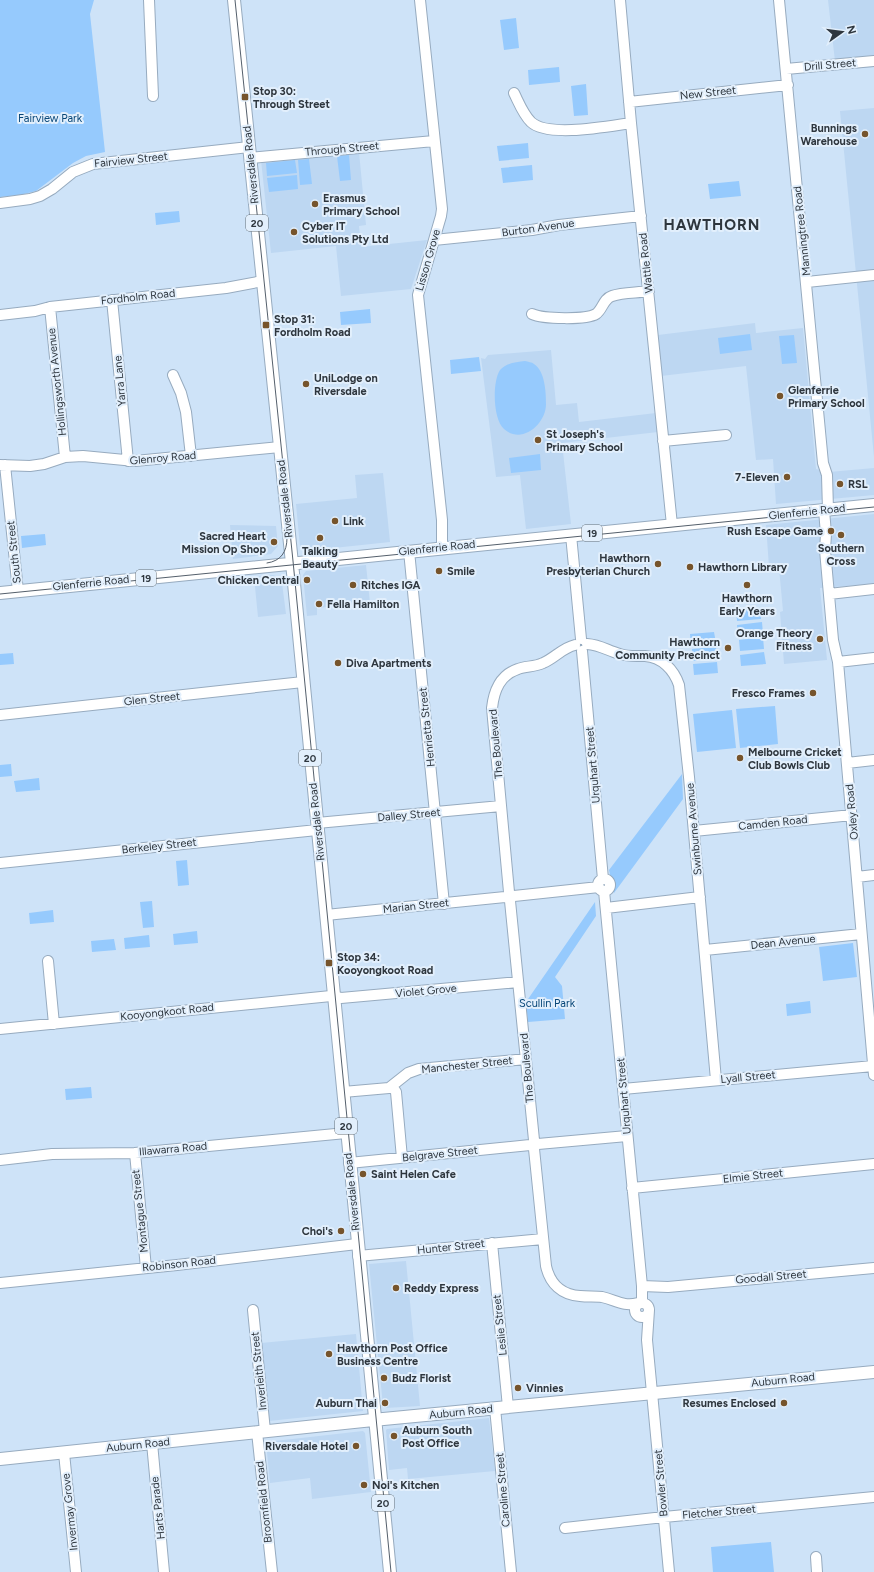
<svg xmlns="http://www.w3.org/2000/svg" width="874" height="1572" viewBox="0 0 874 1572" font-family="Figtree,sans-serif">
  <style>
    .built { fill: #bdd7f2 }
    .park { fill: #96cafd }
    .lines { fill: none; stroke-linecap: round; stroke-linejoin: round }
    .minor-casing { stroke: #97abbf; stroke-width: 12 }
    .major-casing { stroke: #97abbf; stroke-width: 14 }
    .minor { stroke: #fff; stroke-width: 10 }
    .major { stroke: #fff; stroke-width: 12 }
    .tram { stroke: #545f6b; stroke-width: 1 }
    .poi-dot { fill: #76542c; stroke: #e2effc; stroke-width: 1.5 }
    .labels { text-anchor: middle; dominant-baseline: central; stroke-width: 4; stroke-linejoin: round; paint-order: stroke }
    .shield { fill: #e2effc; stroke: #646e77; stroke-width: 1 }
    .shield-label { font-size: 10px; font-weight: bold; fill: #2e363e }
    .street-label { font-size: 11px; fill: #2e363e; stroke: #e2effc }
    .poi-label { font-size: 11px; font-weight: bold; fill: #2e363e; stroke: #e2effc; text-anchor: start }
    .park-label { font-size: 11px; fill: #084778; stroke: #e2effc }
    .district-label { font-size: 15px; font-weight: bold; letter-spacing: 1px; fill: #2e363e; stroke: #e2effc }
  </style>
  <rect width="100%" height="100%" fill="#cee3f8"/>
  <path class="built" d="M828,0H874V67L836,70Z
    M874,108V457L840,111Z
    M359,152L366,225L359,226L361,247L427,240L411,289L341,296L336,246L271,253L261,160Z
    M755,323L756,333L803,328L816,469L829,472L874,468V495L776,504L773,459L756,460L746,366L661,376L658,335Z
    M551,350L556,405L577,403L579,422L656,413L658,432L562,443L571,524L526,529L520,475L496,477L481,358L485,359L488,355Z
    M383,473L390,542L305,551L300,547L296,504L357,498L355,475Z
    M874,514V584L820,588L827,660L784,664L780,612L783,611L779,568L769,567L766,525Z
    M230,525L276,526L278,546L271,554L233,559Z
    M366,565L370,603L317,608V615L307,616L303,575L306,571Z
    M273,575L278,577L282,583L286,614L258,617L254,577Z
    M406,1261L420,1406L385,1408L383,1406L369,1264Z
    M356,1334L363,1411L269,1421L261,1343Z
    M489,1418L495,1471L408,1479L407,1468L389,1470L386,1430L387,1429Z
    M363,1431L365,1433L371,1492L312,1499L310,1478L270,1483L266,1442Z"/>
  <path class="park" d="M0,0H94L90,14L105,152L86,156L73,163L36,191L20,195L0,197Z
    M516,18L519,48L504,50L500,20Z
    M559,67L560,82L529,85L528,70Z
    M586,84L588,115L574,116L571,86Z
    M528,143L529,158L499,161L497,146Z
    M349,155L351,180L340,181L337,156Z
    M309,159L312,184L300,185L298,160Z
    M295,160L297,173L267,176L266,163Z
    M532,165L533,180L503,183L501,168Z
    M297,175L298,189L269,192L267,178Z
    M739,181L741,196L710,199L708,184Z
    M179,211L180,222L156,225L155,213Z
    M370,309L371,323L341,325L340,312Z
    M750,334L752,350L720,354L718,338Z
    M794,335L797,363L782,364L779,336Z
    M479,357L481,371L451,374L450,360Z
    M525,361C528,362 532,362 534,364C545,371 546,392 546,404C546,424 522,445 504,429C493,420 492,382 500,370C506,363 516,362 525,361Z
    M540,454L541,470L511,473L509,458Z
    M45,534L46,545L22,548L21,536Z
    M760,608L761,619L737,621L736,610Z
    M762,622L763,634L738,636L737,625Z
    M714,632L716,643L691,646L690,634Z
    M763,637L764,649L740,651L739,640Z
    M716,647L717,658L693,661L692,649Z
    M764,652L766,664L741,666L740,655Z
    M13,653L14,664L0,665V654Z
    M717,662L718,673L694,675L693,664Z
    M775,706L778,744L740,748L736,709Z
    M732,710L736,748L697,752L693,714Z
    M11,764L12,776L0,777V765Z
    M682,774L683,799L614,893L609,870Z
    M39,778L40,790L16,792L14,781Z
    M187,860L189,885L178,886L176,861Z
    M152,901L154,927L143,928L140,902Z
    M595,902L596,916L555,977L562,986L565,1019L528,1022L526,1002Z
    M53,910L54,922L30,924L29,913Z
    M197,931L198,943L174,945L173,934Z
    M149,935L150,947L125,949L124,938Z
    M114,939L116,950L92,952L91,941Z
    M853,943L857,977L823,981L819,947Z
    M810,1001L811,1013L787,1016L786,1004Z
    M91,1087L92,1098L66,1100L65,1089Z
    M771,1542L774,1572H713L711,1547Z"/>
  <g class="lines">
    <defs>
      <path id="minor" d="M149,0L153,96
        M420,0L442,209L441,216L418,295L442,520V548
        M620,0L631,123L672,525
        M779,0L823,463L827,475L828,510
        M786,69L874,61
        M514,93C519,103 523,114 531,122C548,138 609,126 631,123
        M629,102L788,85
        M250,158L434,141
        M0,203L30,199L40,196L52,189L73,172L93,164L249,147
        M434,240L532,230L559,225L641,216
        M807,282L874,275
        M112,300L128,461
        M50,307L65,457
        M532,314C543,319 586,320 596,314C603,309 603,299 612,296C623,292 637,293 649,291
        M0,315L35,311L50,307L226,288L263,281
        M173,375L181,393L186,412L191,456
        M663,441L726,435
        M0,465L30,466L44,464L65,457L83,456L135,461L280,447
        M5,465L18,591
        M824,510L826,534L825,550L833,640L838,662L874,1075
        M571,535L581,639
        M409,551L444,904
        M829,594L874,589
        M587,644C601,645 608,651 620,654C628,657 637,656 645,656C662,657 674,670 679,685L689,777L716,1080
        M582,651L603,879
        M838,662L874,658
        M0,715L303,682
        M847,763L874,760
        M317,823L501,806
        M694,831L852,815
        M0,863L317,830
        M857,877L874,875
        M598 885a6 6 0 1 1 12 0a6 6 0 1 1-12 0Z
        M604,891L642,1286V1302
        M509,892L492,708C494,690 500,675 518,669C526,666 535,667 543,663C555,658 562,648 575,645
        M514,896L599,887
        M510,901L534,1140
        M606,908L700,897
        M326,915L505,897
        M705,950L861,934
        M48,961L54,1024
        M0,1029L331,996L341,998L518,982
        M392,1086L396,1092L402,1158
        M623,1089L873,1066
        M343,1092L389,1088L408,1073L419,1069L526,1059
        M538,1144L627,1136
        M534,1149L546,1266C550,1284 562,1295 580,1296C588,1297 595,1296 602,1297C616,1300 623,1307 638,1303
        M135,1153L146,1268
        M0,1160L52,1154L135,1153L346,1133
        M349,1163L530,1145
        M632,1188L874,1164
        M492,1243L508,1407
        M358,1256L543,1239
        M0,1283L177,1265L357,1244
        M642,1286L668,1287L874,1268
        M635 1310a7 7 0 1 1 14 0a7 7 0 1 1-14 0Z
        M253,1310L265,1431
        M649,1310L647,1340L669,1572
        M495,1408L511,1572
        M257,1432L272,1572
        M152,1443L164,1572
        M64,1453L76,1572
        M565,1528L664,1517L874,1497
        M816,1557L817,1572"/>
      <path id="major" d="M234,0L293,573L390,1572
        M0,593L874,505
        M0,1459L373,1420L874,1372"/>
    </defs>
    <use href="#minor" class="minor-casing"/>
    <use href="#major" class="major-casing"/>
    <use href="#minor" class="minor"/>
    <use href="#major" class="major"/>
    <path class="tram" d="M235,0L293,561L391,1572
      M267,563C281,561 287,552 287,538
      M0,594L874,507"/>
  </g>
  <g class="poi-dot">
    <rect x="241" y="93" width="8" height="8" rx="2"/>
    <circle cx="865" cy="134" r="4"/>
    <circle cx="315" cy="204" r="4"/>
    <circle cx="294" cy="232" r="4"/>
    <rect x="262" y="321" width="8" height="8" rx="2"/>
    <circle cx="306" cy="384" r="4"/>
    <circle cx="780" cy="396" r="4"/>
    <circle cx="538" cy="440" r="4"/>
    <circle cx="787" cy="477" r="4"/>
    <circle cx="840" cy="484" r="4"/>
    <circle cx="335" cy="521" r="4"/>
    <circle cx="831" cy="531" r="4"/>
    <circle cx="841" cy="535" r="4"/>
    <circle cx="320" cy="538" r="4"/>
    <circle cx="274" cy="542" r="4"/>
    <circle cx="658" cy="564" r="4"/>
    <circle cx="690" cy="567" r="4"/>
    <circle cx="439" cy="571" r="4"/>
    <circle cx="307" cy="580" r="4"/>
    <circle cx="353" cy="585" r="4"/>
    <circle cx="747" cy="585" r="4"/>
    <circle cx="319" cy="604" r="4"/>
    <circle cx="820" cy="639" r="4"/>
    <circle cx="728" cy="648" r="4"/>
    <circle cx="338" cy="663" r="4"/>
    <circle cx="813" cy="693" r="4"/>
    <circle cx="740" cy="758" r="4"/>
    <rect x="325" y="959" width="8" height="8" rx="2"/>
    <circle cx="363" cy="1174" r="4"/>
    <circle cx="341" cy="1231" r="4"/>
    <circle cx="396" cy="1288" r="4"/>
    <circle cx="329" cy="1354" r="4"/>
    <circle cx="384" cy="1378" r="4"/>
    <circle cx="518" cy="1388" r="4"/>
    <circle cx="385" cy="1403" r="4"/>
    <circle cx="784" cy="1403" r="4"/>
    <circle cx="394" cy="1436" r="4"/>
    <circle cx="356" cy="1446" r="4"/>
    <circle cx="364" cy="1485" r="4"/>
  </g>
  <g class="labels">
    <g class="shield">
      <rect x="246" y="215" width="22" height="16" rx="3"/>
      <rect x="582" y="525" width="20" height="16" rx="3"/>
      <rect x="136" y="570" width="20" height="16" rx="3"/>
      <rect x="299" y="750" width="22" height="16" rx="3"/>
      <rect x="335" y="1118" width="22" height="16" rx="3"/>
      <rect x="372" y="1495" width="22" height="16" rx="3"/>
    </g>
    <g class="shield-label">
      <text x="257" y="223">20</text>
      <text x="592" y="533">19</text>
      <text x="146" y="578">19</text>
      <text x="310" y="758">20</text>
      <text x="346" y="1126">20</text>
      <text x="383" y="1503">20</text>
    </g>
    <g class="street-label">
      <text transform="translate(830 65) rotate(-5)">Drill Street</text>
      <text transform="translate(708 93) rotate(-6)">New Street</text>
      <text transform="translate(342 149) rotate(-5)">Through Street</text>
      <text transform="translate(131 160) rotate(-6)">Fairview Street</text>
      <text transform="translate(251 165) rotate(-96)">Riversdale Road</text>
      <text transform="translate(538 228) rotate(-8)">Burton Avenue</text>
      <text transform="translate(802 231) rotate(-96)">Manningtree Road</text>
      <text transform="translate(428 260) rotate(-74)">Lisson Grove</text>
      <text transform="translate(646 263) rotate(-96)">Wattle Road</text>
      <text transform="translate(138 297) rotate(-6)">Fordholm Road</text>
      <text transform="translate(120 381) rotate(-95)">Yarra Lane</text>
      <text transform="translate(57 382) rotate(-96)">Hollingsworth Avenue</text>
      <text transform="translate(163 458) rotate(-5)">Glenroy Road</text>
      <text transform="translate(285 499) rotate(-96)">Riversdale Road</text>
      <text transform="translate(807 512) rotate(-6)">Glenferrie Road</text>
      <text transform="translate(437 548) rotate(-6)">Glenferrie Road</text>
      <text transform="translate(14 552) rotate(-96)">South Street</text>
      <text transform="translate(91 583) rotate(-6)">Glenferrie Road</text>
      <text transform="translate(152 699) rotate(-6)">Glen Street</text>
      <text transform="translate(427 727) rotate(-96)">Henrietta Street</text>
      <text transform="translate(496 744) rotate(-95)">The Boulevard</text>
      <text transform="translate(593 765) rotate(-95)">Urquhart Street</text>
      <text transform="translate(852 812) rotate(-95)">Oxley Road</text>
      <text transform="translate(409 815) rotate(-5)">Dalley Street</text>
      <text transform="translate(317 822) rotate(-96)">Riversdale Road</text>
      <text transform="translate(773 823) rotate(-6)">Camden Road</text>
      <text transform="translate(694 829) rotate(-95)">Swinburne Avenue</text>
      <text transform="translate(159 846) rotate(-6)">Berkeley Street</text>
      <text transform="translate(416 906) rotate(-6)">Marian Street</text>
      <text transform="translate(783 942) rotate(-6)">Dean Avenue</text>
      <text transform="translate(426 991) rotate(-5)">Violet Grove</text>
      <text transform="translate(167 1012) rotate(-6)">Kooyongkoot Road</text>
      <text transform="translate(467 1065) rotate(-6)">Manchester Street</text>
      <text transform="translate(527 1068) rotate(-95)">The Boulevard</text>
      <text transform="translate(748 1077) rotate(-5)">Lyall Street</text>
      <text transform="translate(624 1096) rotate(-95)">Urquhart Street</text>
      <text transform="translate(173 1149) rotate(-5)">Illawarra Road</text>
      <text transform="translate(440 1154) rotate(-6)">Belgrave Street</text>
      <text transform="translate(753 1176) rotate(-6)">Elmie Street</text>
      <text transform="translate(352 1192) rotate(-96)">Riversdale Road</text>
      <text transform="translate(140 1211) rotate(-96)">Montague Street</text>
      <text transform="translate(451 1247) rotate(-6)">Hunter Street</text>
      <text transform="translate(179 1264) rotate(-6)">Robinson Road</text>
      <text transform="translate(771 1277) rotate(-5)">Goodall Street</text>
      <text transform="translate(500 1325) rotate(-96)">Leslie Street</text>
      <text transform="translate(259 1371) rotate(-96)">Inverleith Street</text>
      <text transform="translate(783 1380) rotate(-6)">Auburn Road</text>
      <text transform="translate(461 1412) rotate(-6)">Auburn Road</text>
      <text transform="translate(138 1445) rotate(-6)">Auburn Road</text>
      <text transform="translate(661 1483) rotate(-95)">Bowler Street</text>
      <text transform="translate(503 1490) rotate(-95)">Caroline Street</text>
      <text transform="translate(264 1502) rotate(-96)">Broomfield Road</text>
      <text transform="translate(158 1508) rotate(-96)">Harts Parade</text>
      <text transform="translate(70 1512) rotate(-96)">Invermay Grove</text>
      <text transform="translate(719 1512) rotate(-5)">Fletcher Street</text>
    </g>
    <g class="poi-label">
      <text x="253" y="91">Stop 30:<tspan x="253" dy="13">Through Street</tspan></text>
      <text x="857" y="128" text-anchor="end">Bunnings<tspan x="857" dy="13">Warehouse</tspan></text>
      <text x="323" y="198">Erasmus<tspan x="323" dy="13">Primary School</tspan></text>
      <text x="302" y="226">Cyber IT<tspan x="302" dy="13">Solutions Pty Ltd</tspan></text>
      <text x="274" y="319">Stop 31:<tspan x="274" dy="13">Fordholm Road</tspan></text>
      <text x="314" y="378">UniLodge on<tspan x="314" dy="13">Riversdale</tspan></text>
      <text x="788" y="390">Glenferrie<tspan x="788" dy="13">Primary School</tspan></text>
      <text x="546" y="434">St Joseph's<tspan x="546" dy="13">Primary School</tspan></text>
      <text x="779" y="477" text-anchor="end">7-Eleven</text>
      <text x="848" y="484">RSL</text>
      <text x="343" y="521">Link</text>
      <text x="823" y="531" text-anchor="end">Rush Escape Game</text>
      <text x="266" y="536" text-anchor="end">Sacred Heart<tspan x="266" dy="13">Mission Op Shop</tspan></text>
      <text x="841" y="548" text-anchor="middle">Southern<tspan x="841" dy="13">Cross</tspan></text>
      <text x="320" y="551" text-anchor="middle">Talking<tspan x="320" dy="13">Beauty</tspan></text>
      <text x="650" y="558" text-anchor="end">Hawthorn<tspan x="650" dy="13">Presbyterian Church</tspan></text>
      <text x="698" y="567">Hawthorn Library</text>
      <text x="447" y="571">Smile</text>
      <text x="299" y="580" text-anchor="end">Chicken Central</text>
      <text x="361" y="585">Ritches IGA</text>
      <text x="747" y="598" text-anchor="middle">Hawthorn<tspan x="747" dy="13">Early Years</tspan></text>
      <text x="327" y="604">Fella Hamilton</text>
      <text x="812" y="633" text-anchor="end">Orange Theory<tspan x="812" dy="13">Fitness</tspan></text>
      <text x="720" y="642" text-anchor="end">Hawthorn<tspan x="720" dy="13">Community Precinct</tspan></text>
      <text x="346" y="663">Diva Apartments</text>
      <text x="805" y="693" text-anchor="end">Fresco Frames</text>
      <text x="748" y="752">Melbourne Cricket<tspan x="748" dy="13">Club Bowls Club</tspan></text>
      <text x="337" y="957">Stop 34:<tspan x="337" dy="13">Kooyongkoot Road</tspan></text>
      <text x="371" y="1174">Saint Helen Cafe</text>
      <text x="333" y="1231" text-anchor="end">Choi's</text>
      <text x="404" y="1288">Reddy Express</text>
      <text x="337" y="1348">Hawthorn Post Office<tspan x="337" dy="13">Business Centre</tspan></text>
      <text x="392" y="1378">Budz Florist</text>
      <text x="526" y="1388">Vinnies</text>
      <text x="377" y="1403" text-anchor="end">Auburn Thai</text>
      <text x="776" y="1403" text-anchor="end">Resumes Enclosed</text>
      <text x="402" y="1430">Auburn South<tspan x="402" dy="13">Post Office</tspan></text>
      <text x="348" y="1446" text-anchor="end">Riversdale Hotel</text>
      <text x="372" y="1485">Noi's Kitchen</text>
    </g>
    <g class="park-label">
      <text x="50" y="118">Fairview Park</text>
      <text x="547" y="1003">Scullin Park</text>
    </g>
    <g class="district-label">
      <text x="712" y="225">HAWTHORN</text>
    </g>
  </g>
  <g transform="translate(842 32) rotate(76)" stroke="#e2effc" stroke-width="3" paint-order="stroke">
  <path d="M0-3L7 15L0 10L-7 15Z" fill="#2e363e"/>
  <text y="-6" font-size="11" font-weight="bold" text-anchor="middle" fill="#2e363e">N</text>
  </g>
</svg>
